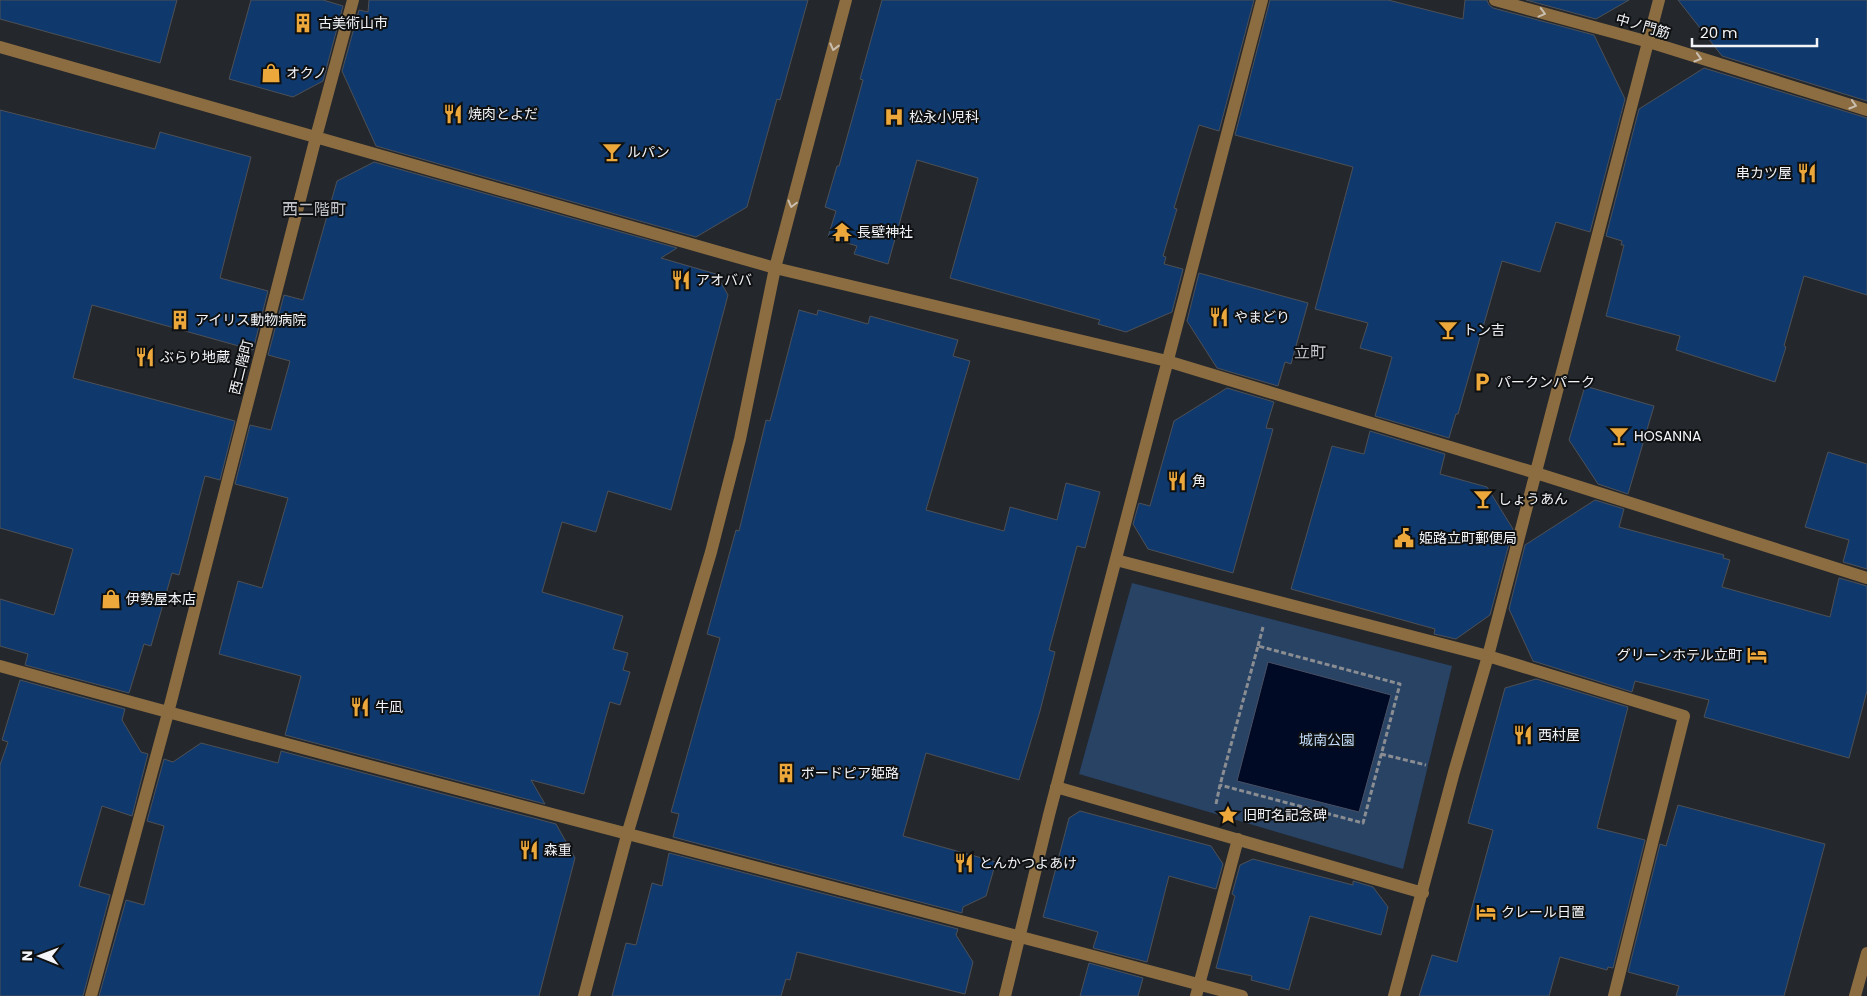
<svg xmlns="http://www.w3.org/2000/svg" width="1867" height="996" viewBox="0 0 1867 996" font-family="Poppins,'Noto Sans JP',sans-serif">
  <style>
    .green { fill: #294365 }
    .water { fill: #000a24; stroke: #495064 }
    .building { fill: #0f396d; stroke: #4d5056 }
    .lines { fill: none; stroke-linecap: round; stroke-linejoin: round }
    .path { stroke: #8a8d91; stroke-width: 3; stroke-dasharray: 5 2.5; stroke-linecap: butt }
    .minor { stroke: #8c6d41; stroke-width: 12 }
    .oneway { stroke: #c9beaf }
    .labels { text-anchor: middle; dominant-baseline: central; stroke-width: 4; stroke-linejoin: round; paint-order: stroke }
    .poi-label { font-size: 14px; fill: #f2f4f8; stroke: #0e1012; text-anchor: start }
    .street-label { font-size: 14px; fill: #f2f4f8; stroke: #0e1012 }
    .park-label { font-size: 14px; fill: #c2dbfb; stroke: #0e1012 }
    .quarter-label { font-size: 16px; fill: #c0c4ca; stroke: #0e1012 }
  </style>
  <rect width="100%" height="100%" fill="#24272c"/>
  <path class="green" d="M1132,583L1452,666L1403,869L1079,774Z"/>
  <path class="water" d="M1268,662L1391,695L1359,812L1237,781Z"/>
  <path class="building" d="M0,0H177L160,63L0,19Z
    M251,0H323L343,6L323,81L293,97L229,79Z
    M369,0H808L780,100L777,99L747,207L696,237L376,146L342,71L359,10L368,12Z
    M882,0H1254L1219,131L1199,125L1174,208L1177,209L1163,256L1166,257L1164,264L1183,269L1172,312L1126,332L1098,324L1100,320L950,278L978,178L917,160L888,264L854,254L857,246L828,237L836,211L825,207L837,166H839L863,80L860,79Z
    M1270,0H1388L1463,19L1465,0H1487L1489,5L1493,8L1594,35L1625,99L1590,232L1556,222L1540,272L1502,261L1458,414H1456L1449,438L1375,416L1392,357L1360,348L1368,323L1315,309L1353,167L1235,135Z
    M1526,0H1629L1596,19Z
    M1678,0H1867V101L1722,56Z
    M1704,68L1867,118V295L1804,276L1784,346L1786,347L1775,382L1676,350L1680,336L1606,316L1624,245H1621L1622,241L1606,236L1639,109Z
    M0,110L155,149L160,132L251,157L220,278L268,291L253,350L92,305L73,378L235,421L220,480L205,476L179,575L172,573L151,646L144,644L129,693L25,665L28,654L0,646V599L54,615L73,549L0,528Z
    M374,162L677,248L661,258L716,274L728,295L671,510L608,491L596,532L562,522L542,592L623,616L613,649L628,653L623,670L630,672L620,705L610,702L584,794L531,780L545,804L285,735L301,676L219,654L238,581L262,588L288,498L235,484L250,425L271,430L290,361L268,355L284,295L303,300L337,181Z
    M1199,273L1308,303L1291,364L1285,362L1278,386L1217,368L1187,321Z
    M799,310L817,315L818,310L868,324L870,316L958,340L953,356L970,361L926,510L1004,531L1010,507L1057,520L1066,483L1100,492L1085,548L1077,546L1049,650L1055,652L1040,711L1019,780L926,753L903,836L996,862L986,896L963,907L962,913L673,837L679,814L671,812L720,638L707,634L736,530L739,531L766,420L770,421Z
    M1585,386L1654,406L1628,494L1598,484L1569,440Z
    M1227,388L1274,402L1266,428L1273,429L1233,573L1148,549L1133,524L1139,503L1150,506L1174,421Z
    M1370,431L1445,454L1440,474L1487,487L1513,529L1490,615L1456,639L1434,634L1435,629L1291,589L1332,446L1364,454Z
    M1828,452L1867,464V569L1843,562L1849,540L1805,527Z
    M1595,500L1624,509L1619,527L1724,555L1723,558L1730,560L1722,587L1830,617L1839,578L1867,586V691L1849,758L1704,717L1709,700L1635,681L1632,692L1533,661L1509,609L1525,545Z
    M1536,679L1628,707L1597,828L1645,840L1613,968L1608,967L1607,970L1560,957L1549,996H1419L1432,955L1457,962L1493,830L1468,823L1505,688Z
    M20,680L125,709L122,720L141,752L148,754L132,816L102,806L79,886L110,895L83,996H0V765L8,742L2,740Z
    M201,743L278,763L281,751L556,824L575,858L539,996H99L126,900L144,905L164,826L147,821L164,759L173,762Z
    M1678,805L1825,844L1784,996H1676L1679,986L1628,972L1660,844L1666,846Z
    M1080,811L1211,846L1223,864L1216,889L1169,876L1147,962L1093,948L1098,932L1043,917L1069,818Z
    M669,853L958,929L956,935L973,962L965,994L797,952L790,980L786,979L781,996H612L626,943L636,945L652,883L662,886Z
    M1253,859L1353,885V881L1373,887L1388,907L1381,935L1310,916L1289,990L1251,980L1252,976L1216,968L1235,896L1232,894L1240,865Z
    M1089,963L1143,978L1138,996H1080Z"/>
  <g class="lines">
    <path class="path" d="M1258,646L1263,627
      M1381,754L1426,765
      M1216,804L1220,785L1258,646L1400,684L1363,823L1220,785"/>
    <path class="minor" d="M1495,0L1649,42L1867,110
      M0,47L775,268L1167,361L1536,473L1867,578
      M1116,560L1488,656L1684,716L1614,996
      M0,666C413,781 828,884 1242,996
      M1056,787L1423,893
      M91,996L168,713L316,137L353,0
      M584,996L627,835L711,552L740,439L775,268L846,0
      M1005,996L1049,815L1262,0
      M1196,996L1238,839
      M1394,996L1454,772L1488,656L1659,0
      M1855,996L1867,953"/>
  </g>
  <defs><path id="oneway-chevron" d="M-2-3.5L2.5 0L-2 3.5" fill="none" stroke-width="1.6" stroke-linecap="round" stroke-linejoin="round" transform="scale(1.25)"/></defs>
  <g class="oneway">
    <use href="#oneway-chevron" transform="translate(1542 13) rotate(15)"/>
    <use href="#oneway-chevron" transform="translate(834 47) rotate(104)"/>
    <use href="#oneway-chevron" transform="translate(1698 58) rotate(17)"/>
    <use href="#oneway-chevron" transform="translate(1853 105) rotate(17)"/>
    <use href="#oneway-chevron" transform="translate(792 204) rotate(105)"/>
  </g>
  <defs>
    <symbol id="building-bare" viewBox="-9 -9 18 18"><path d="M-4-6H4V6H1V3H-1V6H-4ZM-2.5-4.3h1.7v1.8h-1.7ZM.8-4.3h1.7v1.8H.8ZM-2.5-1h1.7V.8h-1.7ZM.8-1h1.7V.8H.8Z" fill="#eda83b" stroke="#0e1012" stroke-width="2.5" paint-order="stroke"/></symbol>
    <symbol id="shop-bare" viewBox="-9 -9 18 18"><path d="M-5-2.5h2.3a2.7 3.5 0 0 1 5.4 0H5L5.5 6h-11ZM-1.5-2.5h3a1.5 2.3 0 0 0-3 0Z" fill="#eda83b" stroke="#0e1012" stroke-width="2.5" paint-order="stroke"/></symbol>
    <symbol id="restaurant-bare" viewBox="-9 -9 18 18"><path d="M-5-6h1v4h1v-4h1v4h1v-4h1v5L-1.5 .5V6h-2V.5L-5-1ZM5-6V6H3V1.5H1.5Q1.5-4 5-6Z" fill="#eda83b" stroke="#0e1012" stroke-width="2.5" paint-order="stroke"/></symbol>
    <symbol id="hospital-bare" viewBox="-9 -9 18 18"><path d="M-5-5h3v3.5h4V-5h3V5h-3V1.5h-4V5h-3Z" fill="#eda83b" stroke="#0e1012" stroke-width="2.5" paint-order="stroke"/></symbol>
    <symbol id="bar-bare" viewBox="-9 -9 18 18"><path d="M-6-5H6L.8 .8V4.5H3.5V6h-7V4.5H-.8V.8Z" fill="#eda83b" stroke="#0e1012" stroke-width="2.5" paint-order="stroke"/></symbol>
    <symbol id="temple-bare" viewBox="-9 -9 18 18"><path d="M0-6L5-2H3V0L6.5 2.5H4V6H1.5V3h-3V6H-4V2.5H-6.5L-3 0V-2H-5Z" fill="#eda83b" stroke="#0e1012" stroke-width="2.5" paint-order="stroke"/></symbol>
    <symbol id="parking-bare" viewBox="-9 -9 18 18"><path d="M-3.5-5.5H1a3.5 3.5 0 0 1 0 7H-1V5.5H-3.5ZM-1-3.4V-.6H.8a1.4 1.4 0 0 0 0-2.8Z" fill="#eda83b" stroke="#0e1012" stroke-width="2.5" paint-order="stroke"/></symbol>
    <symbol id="civic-bare" viewBox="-9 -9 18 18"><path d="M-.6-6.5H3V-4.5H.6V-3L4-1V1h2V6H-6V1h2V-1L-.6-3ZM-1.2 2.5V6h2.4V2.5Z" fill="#eda83b" stroke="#0e1012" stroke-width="2.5" paint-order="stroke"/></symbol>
    <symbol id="hotel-bare" viewBox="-9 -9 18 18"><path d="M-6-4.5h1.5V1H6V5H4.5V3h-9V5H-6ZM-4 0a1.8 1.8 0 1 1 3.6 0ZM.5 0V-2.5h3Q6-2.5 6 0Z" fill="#eda83b" stroke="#0e1012" stroke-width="2.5" paint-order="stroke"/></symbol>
    <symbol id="sight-bare" viewBox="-9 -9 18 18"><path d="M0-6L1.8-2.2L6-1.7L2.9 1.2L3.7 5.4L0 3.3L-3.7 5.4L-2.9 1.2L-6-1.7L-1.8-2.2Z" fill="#eda83b" stroke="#0e1012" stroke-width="2.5" paint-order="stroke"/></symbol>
  </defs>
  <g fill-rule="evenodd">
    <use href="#building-bare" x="289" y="9" width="28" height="28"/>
    <use href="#shop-bare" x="257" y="59" width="28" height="28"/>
    <use href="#restaurant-bare" x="439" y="100" width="28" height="28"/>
    <use href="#hospital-bare" x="880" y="103" width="28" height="28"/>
    <use href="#bar-bare" x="598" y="138" width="28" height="28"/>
    <use href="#restaurant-bare" x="1793" y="159" width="28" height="28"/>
    <use href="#temple-bare" x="828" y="218" width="28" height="28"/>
    <use href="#restaurant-bare" x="667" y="266" width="28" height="28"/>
    <use href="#restaurant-bare" x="1205" y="303" width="28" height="28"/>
    <use href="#building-bare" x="166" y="306" width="28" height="28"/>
    <use href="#bar-bare" x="1434" y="316" width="28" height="28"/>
    <use href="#restaurant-bare" x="131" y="343" width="28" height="28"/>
    <use href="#parking-bare" x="1468" y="368" width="28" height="28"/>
    <use href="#bar-bare" x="1605" y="422" width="28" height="28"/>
    <use href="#restaurant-bare" x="1163" y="467" width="28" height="28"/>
    <use href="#bar-bare" x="1469" y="485" width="28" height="28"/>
    <use href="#civic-bare" x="1390" y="524" width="28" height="28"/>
    <use href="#shop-bare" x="97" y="585" width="28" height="28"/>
    <use href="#hotel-bare" x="1743" y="641" width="28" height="28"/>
    <use href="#restaurant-bare" x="346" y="693" width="28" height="28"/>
    <use href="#restaurant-bare" x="1509" y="721" width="28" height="28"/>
    <use href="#building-bare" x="772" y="759" width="28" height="28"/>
    <use href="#sight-bare" x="1214" y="801" width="28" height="28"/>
    <use href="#restaurant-bare" x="515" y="836" width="28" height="28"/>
    <use href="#restaurant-bare" x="950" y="849" width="28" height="28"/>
    <use href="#hotel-bare" x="1472" y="898" width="28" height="28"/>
  </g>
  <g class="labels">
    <g class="poi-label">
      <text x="318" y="23">古美術山市</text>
      <text x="286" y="73">オクノ</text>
      <text x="468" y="114">焼肉とよだ</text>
      <text x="909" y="117">松永小児科</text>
      <text x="627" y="152">ルパン</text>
      <text x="1792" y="173" text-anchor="end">串カツ屋</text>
      <text x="857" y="232">長壁神社</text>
      <text x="696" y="280">アオババ</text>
      <text x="1234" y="317">やまどり</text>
      <text x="195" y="320">アイリス動物病院</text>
      <text x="1463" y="330">トン吉</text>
      <text x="160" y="357">ぶらり地蔵</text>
      <text x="1497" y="382">パークンパーク</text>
      <text x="1634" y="436">HOSANNA</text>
      <text x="1192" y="481">角</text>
      <text x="1498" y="499">しょうあん</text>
      <text x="1419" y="538">姫路立町郵便局</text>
      <text x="126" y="599">伊勢屋本店</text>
      <text x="1742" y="655" text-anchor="end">グリーンホテル立町</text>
      <text x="375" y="707">牛凪</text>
      <text x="1538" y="735">西村屋</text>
      <text x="801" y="773">ボードピア姫路</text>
      <text x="1243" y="815">旧町名記念碑</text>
      <text x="544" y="850">森重</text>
      <text x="979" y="863">とんかつよあけ</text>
      <text x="1501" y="912">クレール日置</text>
    </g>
    <g class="street-label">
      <text transform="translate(1643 26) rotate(16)">中ノ門筋</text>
      <text transform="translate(241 367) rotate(-76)">西二階町</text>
    </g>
    <g class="park-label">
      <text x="1327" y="740">城南公園</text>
    </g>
    <g class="quarter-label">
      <text x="314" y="209">西二階町</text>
      <text x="1310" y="352">立町</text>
    </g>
  </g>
  <g transform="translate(40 956) rotate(271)" stroke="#0e1012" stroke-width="4" paint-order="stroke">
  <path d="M0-4L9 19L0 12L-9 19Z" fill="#f2f4f8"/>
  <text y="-8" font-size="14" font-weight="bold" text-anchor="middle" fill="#f2f4f8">N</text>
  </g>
  <path d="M1692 38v8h125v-8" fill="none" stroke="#f2f4f8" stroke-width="2.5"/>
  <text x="1700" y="38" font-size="15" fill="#f2f4f8" stroke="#0e1012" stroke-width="4" paint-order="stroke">20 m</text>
</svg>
